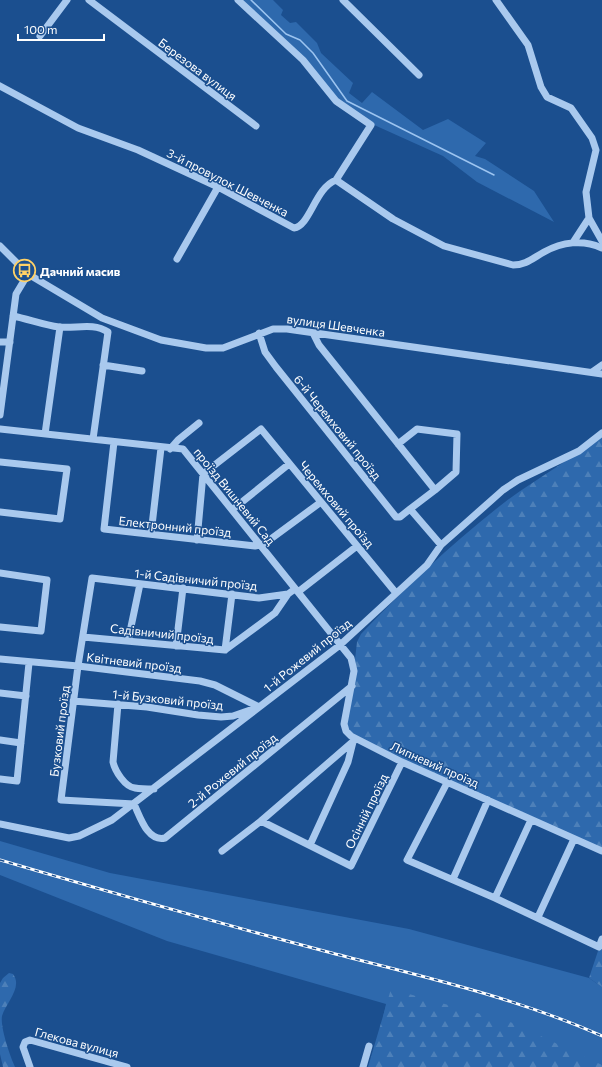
<svg xmlns="http://www.w3.org/2000/svg" width="602" height="1067" viewBox="0 0 602 1067" font-family="Commissioner,sans-serif">
  <style>
    .green { fill: #2e69ad }
    .forest { fill: url(#forest-firs) }
    .lines { fill: none; stroke-linecap: round; stroke-linejoin: round }
    .stream { stroke: #9cc4f0; stroke-width: 1.5 }
    .minor { stroke: #a9c9ee; stroke-width: 7 }
    .rail-casing { stroke: #fff; stroke-width: 3 }
    .rail { stroke: #1b4f8f; stroke-width: 1.5; stroke-dasharray: 4.5; stroke-linecap: butt }
    .labels { text-anchor: middle; dominant-baseline: central; stroke-width: 3; stroke-linejoin: round; paint-order: stroke }
    .street-label { font-size: 12px; fill: #fff; stroke: #1b4f8f }
    .poi-label { font-size: 12px; font-weight: bold; fill: #fff; stroke: #1b4f8f; text-anchor: start }
  </style>
  <defs>
    <pattern id="forest-firs" width="22" height="20" patternUnits="userSpaceOnUse"><rect width="22" height="20" fill="#2e69ad"/><path d="M5 1l3.5 6h-7zM16 11l3.5 6h-7z" fill="#4d80b9"/></pattern>
  </defs>
  <rect width="100%" height="100%" fill="#1b4f8f"/>
  <path class="green" d="M242,0H273L283,10L281,15L290,23L296,22L317,43L321,53L353,83L349,93L362,103L372,92L423,130L448,119L486,143L475,156L485,159L534,191L554,222L477,182L443,156L372,124L348,109Z
    M0,841L110,873L409,929L589,978L602,987V1067L383,1017L386,1004L167,941L0,875Z"/>
  <path class="forest" d="M602,433V851L402,762L344,729L352,686L357,642L361,634C406,587 453,542 505,502C537,478 573,459 602,433Z
    M602,939V987L589,978Z
    M9,973L13,974C23,987 6,1003 2,1016C0,1027 10,1056 15,1067H3L0,1054V983L3,978Z
    M391,989L513,1023L602,1065V1067H368Z"/>
  <g class="lines">
    <path class="stream" d="M251,0L286,34L300,40L313,53L347,101L494,175"/>
    <path class="minor" d="M89,0L256,126
      M238,0L303,60L336,101L371,125L336,180
      M343,0L419,75
      M496,0L528,45L541,87L547,97L571,108L592,138L596,150L586,192L589,218L602,241
      M40,36L67,0
      M0,86L78,128L138,150L218,187L294,228C310,226 315,188 336,180L393,219L444,246L513,265C526,265 533,258 544,252C562,242 583,239 602,248
      M574,241L589,218
      M0,246L28,274L102,318L161,340L206,348H223L273,329H287L602,374
      M177,259L218,187
      M13,316C28,319 44,325 59,327C75,329 93,322 108,332L93,439
      M259,333L265,352L276,367L396,517H400L410,509L441,545
      M313,333L319,345L435,490L410,509
      M0,342H10
      M103,365L142,371
      M592,372L602,365
      M0,415L16,294L28,274
      M0,429L183,449L351,658L354,671L344,724L346,731L351,736L402,762L602,851
      M45,434L60,327
      M114,442L104,529L255,546L264,544L321,502
      M398,444L417,429L457,434L456,472L435,490
      M170,449L178,440L199,423
      M0,462L67,469L60,519L0,512
      M232,510L289,464
      M151,534L161,448
      M197,540L203,474L261,429L396,593
      M0,573L47,580L41,631L0,627
      M295,589L288,594L259,598L92,578L78,666L61,800L134,804C140,816 147,842 165,838L352,686
      M298,592L357,546
      M83,637L225,650L275,613L288,594
      M128,641L140,584
      M176,646L183,588
      M225,650L232,594
      M0,659L78,666L200,681L215,685L259,707
      M0,693L26,696
      M73,701L147,707L198,715L221,717L233,716L253,709
      M118,704L113,762C115,771 125,787 135,788C141,789 148,789 154,789
      M356,739L261,821L351,866L402,762
      M0,740L21,743
      M0,779L17,781L29,663
      M448,781L407,860L495,898L599,947L602,939
      M0,824L69,838L79,836L112,820L340,645L427,565L441,545L503,490L518,480L579,451L602,433
      M310,845L348,762L353,742
      M222,851L261,821
      M453,879L488,800
      M495,898L531,820
      M538,917L574,839
      M30,1067L23,1047L25,1042L30,1040L127,1067
      M363,1067L369,1046"/>
    <defs>
      <path id="rail" d="M0,860C109,892 218,923 328,952C420,976 515,997 602,1036"/>
    </defs>
    <use href="#rail" class="rail-casing"/>
    <use href="#rail" class="rail"/>
  </g>
  <defs>
    <symbol id="bus-ring" viewBox="-11 -11 22 22"><circle r="9.5" fill="#1b4f8f" stroke="#ffd166" stroke-width="1.5"/><path d="M-5-6H5V4H4V6H2V4H-2V6H-4V4H-5ZM-3.5-4V0h7V-4ZM-3.5 1.2v1.5H-2V1.2ZM2 1.2v1.5H3.5V1.2Z" fill="#ffd166"/></symbol>
  </defs>
  <g fill-rule="evenodd">
    <use href="#bus-ring" x="12" y="258" width="25" height="25"/>
  </g>
  <g class="labels">
    <g class="street-label">
      <text transform="translate(198 69) rotate(37)">Березова вулиця</text>
      <text transform="translate(228 182) rotate(27)">3-й провулок Шевченка</text>
      <text transform="translate(336 325) rotate(8)">вулиця Шевченка</text>
      <text transform="translate(338 427) rotate(51)">6-й Черемховий проїзд</text>
      <text transform="translate(235 496) rotate(51)">проїзд Вишневий Сад</text>
      <text transform="translate(337 504) rotate(50)">Черемховий проїзд</text>
      <text transform="translate(175 526) rotate(6)">Електронний проїзд</text>
      <text transform="translate(196 579) rotate(6)">1-й Садівничий проїзд</text>
      <text transform="translate(162 633) rotate(6)">Садівничий проїзд</text>
      <text transform="translate(307 655) rotate(-39)">1-й Рожевий проїзд</text>
      <text transform="translate(134 662) rotate(7)">Квітневий проїзд</text>
      <text transform="translate(168 699) rotate(6)">1-й Бузковий проїзд</text>
      <text transform="translate(59 731) rotate(-83)">Бузковий проїзд</text>
      <text transform="translate(435 764) rotate(24)">Липневий проїзд</text>
      <text transform="translate(232 770) rotate(-39)">2-й Рожевий проїзд</text>
      <text transform="translate(366 811) rotate(-64)">Осінній проїзд</text>
      <text transform="translate(77 1042) rotate(15)">Глекова вулиця</text>
    </g>
    <g class="poi-label">
      <text x="40" y="271">Дачний масив</text>
    </g>
  </g>
  <path d="M18 34v6h86v-6" fill="none" stroke="#ffffff" stroke-width="2"/>
  <text x="24" y="34" font-size="12" fill="#ffffff" stroke="#1b4f8f" stroke-width="3" paint-order="stroke">100 m</text>
</svg>
